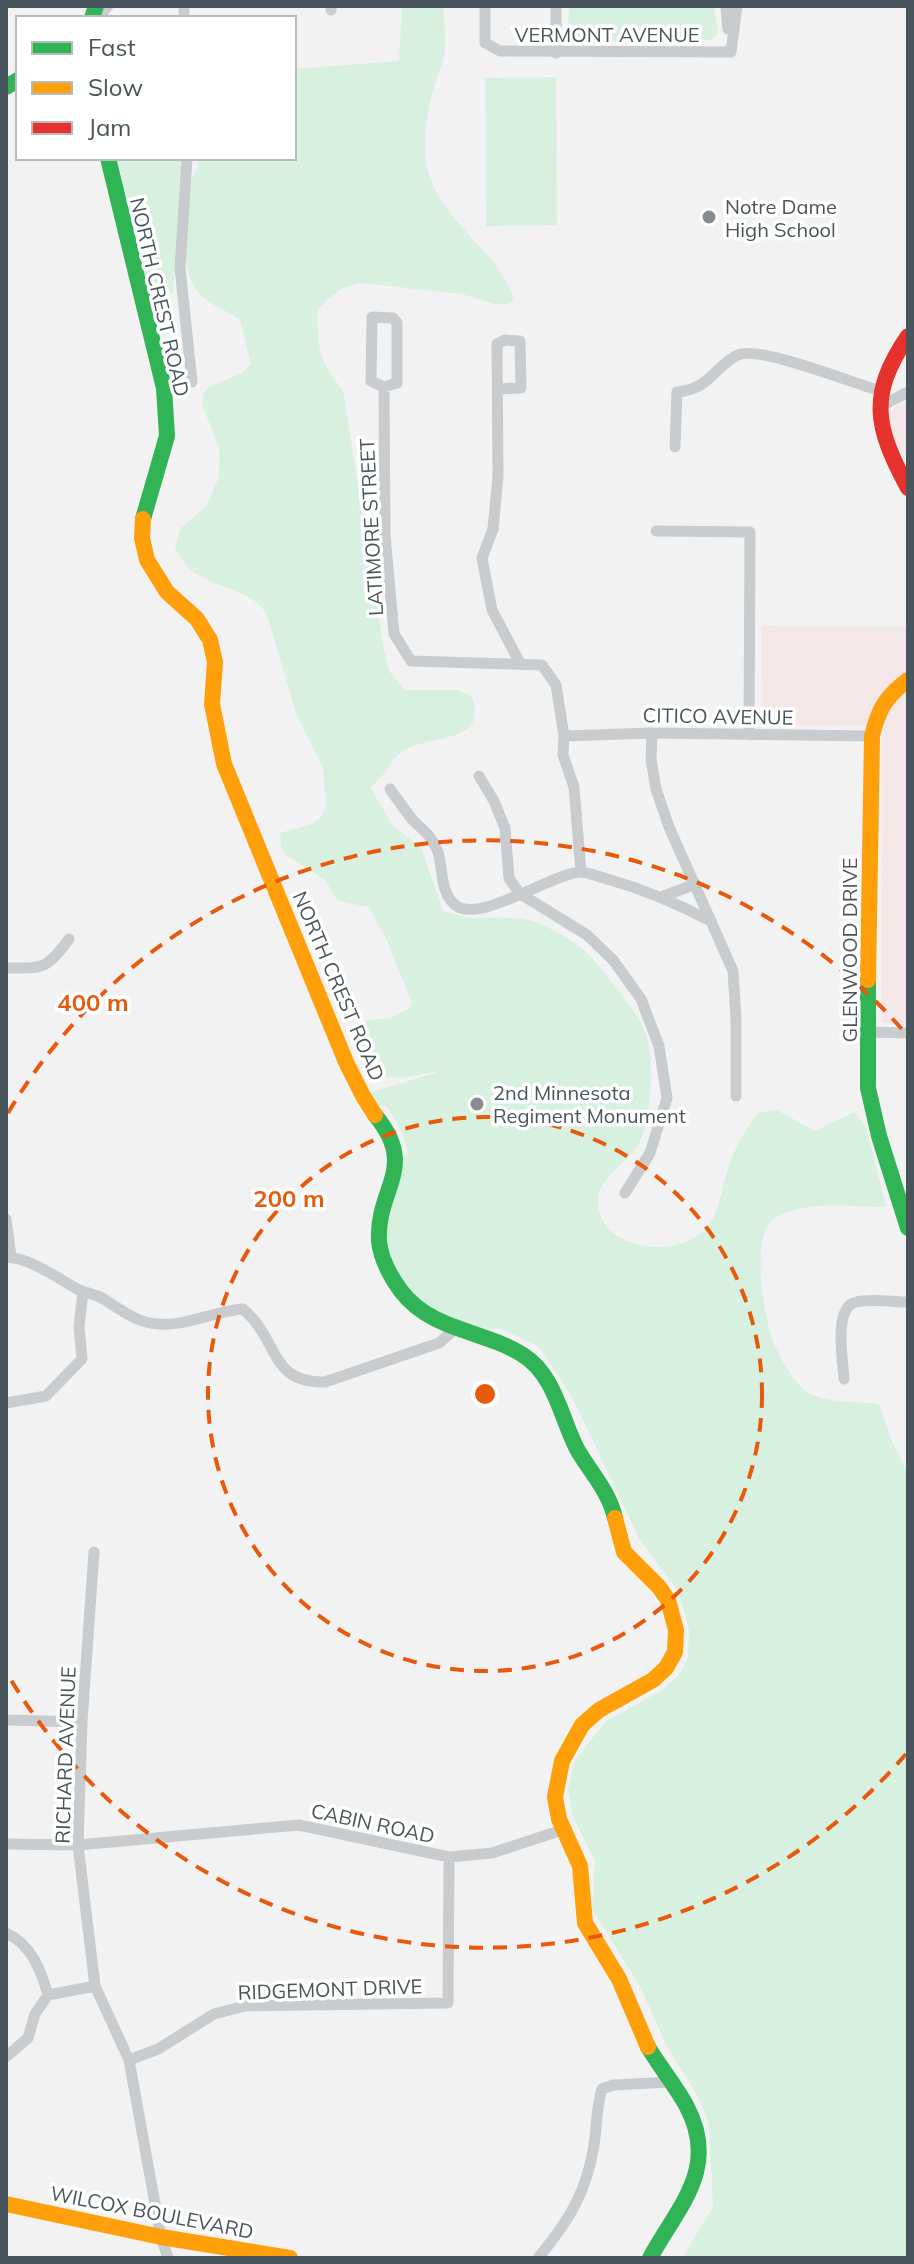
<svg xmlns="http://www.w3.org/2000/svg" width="914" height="2264" viewBox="0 0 914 2264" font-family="Mulish,sans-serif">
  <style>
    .medical { fill: #f3e7e7 }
    .green { fill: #d8f0e0 }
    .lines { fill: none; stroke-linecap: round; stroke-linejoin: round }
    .street { stroke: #c9ccce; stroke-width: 11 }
    .fast { stroke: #30b455; stroke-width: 16 }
    .slow { stroke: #ff9f0a; stroke-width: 16 }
    .jam { stroke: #e5322d; stroke-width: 16 }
    .ring { fill: none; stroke: #e8590c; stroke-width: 4; stroke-dasharray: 14 10 }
    .poi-dot { fill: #848c91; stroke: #fff; stroke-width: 3 }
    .labels { text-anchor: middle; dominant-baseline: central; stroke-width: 7; stroke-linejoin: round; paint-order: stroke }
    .street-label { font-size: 20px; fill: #49555d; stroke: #fff }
    .poi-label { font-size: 20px; fill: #49555d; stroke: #fff; text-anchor: start }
    .centre { fill: #e8590c; stroke: #fff; stroke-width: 4 }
    .ring-label { font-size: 24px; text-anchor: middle; font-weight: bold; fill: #e8590c; stroke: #fff; stroke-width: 7; stroke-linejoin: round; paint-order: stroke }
  </style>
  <rect width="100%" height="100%" fill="#f2f2f2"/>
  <path class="medical" d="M908,402V465L892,436L890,415L895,407Z
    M761,626L908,627V1023H881L882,747L885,725L762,726Z"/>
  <path class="green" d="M402,6H443C444,22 447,39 444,55C443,65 438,74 435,84C426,112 420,152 431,180C448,227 499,251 514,300L508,304H494L462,294L362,283L345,287L329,298L318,309C317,346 318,360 343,390L384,650L390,672L405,690H459L472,697C490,744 428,735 405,750C390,759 385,778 370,787L393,826L421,847L443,911C477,924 502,913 532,921C544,924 576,942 585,951C598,963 633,1008 641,1023C657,1051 652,1112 640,1141C631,1163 594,1178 598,1206C600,1223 613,1235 627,1241C656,1253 697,1248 713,1218C721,1202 723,1183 729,1166C735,1147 746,1129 758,1113L777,1110L815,1131L854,1112L866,1127L886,1207C852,1207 807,1200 776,1217C748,1233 764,1321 775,1346C780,1358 792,1378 802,1388C818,1404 857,1401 879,1404L893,1443L908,1472V2258H682L713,2207L709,2123L697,2095L666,2045L641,1988L592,1909L595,1861L573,1817L568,1790L575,1760L605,1722L662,1690L680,1674L688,1657L689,1630L679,1593L639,1538L572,1397L542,1351L536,1345L500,1328C480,1333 466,1325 448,1317C408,1302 384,1264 387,1220C388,1201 397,1179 401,1160L408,1153L403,1134L388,1108L375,1104L369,1093L444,1070L403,1078L385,1077L362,1046L360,1040L361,1027L368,1020L391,1018L409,1008L412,1003L388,943L369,907L338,901L325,880L286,855L281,847L280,833L312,824L321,817L326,805L323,768L297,716L267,615C250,586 214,590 190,569C184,564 179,555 175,548L180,529L207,505L218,479L220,451L202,404L203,394L210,386L242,373L251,364L240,320C227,310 209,305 198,292C182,274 182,217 186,193C188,180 199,172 199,158H294V69L399,61Z
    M569,6H714L718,32L712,40L577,41L568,31Z
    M556,77L557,225L486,226L485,78Z
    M117,158H181L173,293L154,295L148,287Z"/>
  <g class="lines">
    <path class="street" d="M331,6V10
      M485,6V43L500,51L731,52
      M726,6L728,29
      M98,18L108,6
      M184,18V6
      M731,52L737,6
      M556,53V6
      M187,158L180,268L192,382
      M384,387L371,381L372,317L393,318L397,323V383L384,387L385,535L394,634L411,661L542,665L556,685L564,736L563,755L574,787L581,872
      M498,389L521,388L520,341L505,340L497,344L498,476L493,529L482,558L492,610L521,665
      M881,406L908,392
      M675,447L677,392C711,389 713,367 738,355C759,345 855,384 881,391
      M656,531L750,532L749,735
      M652,733L651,759L656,789L669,827L733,971L736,1018V1096
      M564,736L652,733L872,736
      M479,776L494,801L505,828L509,878L519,893L587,935L613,960L641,999L659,1046L667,1098L650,1153L625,1193
      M390,789C397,799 404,809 412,819C424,832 431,834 438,852C443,868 440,891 454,904C477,926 550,874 580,872C587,872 597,876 604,878C643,889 677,903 712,922
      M661,897L696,884
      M6,968C44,968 46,970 69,939
      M869,1032L908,1033
      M6,1219L11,1256
      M6,1257C31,1258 57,1278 79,1290C86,1293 95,1294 102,1298C120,1309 136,1323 158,1324C184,1327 215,1311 243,1309C280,1340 268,1383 325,1382L439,1343L455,1329
      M844,1379C843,1361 833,1307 856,1302C871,1298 892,1302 908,1302
      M6,1403L46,1396L82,1359L79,1326L83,1292
      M94,1552L82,1722L78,1845L95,1986L129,2060L161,2237L168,2258
      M6,1720L82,1722
      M6,1844L78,1845L299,1825L449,1857L492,1853L562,1830
      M6,1933C31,1944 41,1970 48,1995
      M6,2057L28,2038L35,2014L48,1995L95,1986
      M129,2060L158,2049L214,2014L245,2006L448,2003L449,1857
      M538,2258C568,2222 587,2192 594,2145C597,2126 596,2108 602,2089L613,2085L671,2082"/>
    <path class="fast" d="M92,18L96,6
      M6,87L18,80
      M108,158L164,388L167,436L143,519
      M868,980V1088L879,1136L908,1228
      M375,1115C419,1168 376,1188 379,1241C381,1260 390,1276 401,1291C431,1331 484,1330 523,1355C555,1375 561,1418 577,1449C590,1472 609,1491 615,1518
      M648,2047C660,2067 675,2085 686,2105C720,2168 679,2205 650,2258"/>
    <path class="slow" d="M143,519L142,538L147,560L167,592L197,619L210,640L215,662L212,704L224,764L346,1062L363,1096L375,1115
      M868,980L872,736C878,710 886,696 908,680
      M615,1518L624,1552L659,1587L668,1600L676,1630L675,1652L666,1668L653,1680L599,1710L582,1725L562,1761L555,1797L559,1819L580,1866L585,1923L619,1979L648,2047
      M6,2204L161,2237L290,2258"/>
    <path class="jam" d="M908,336C868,395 875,427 908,488"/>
  </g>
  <g class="ring">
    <circle cx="485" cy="1394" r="277"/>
    <path d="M906 1754A554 554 0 0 1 8 1675M8 1113A554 554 0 0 1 906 1034"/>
  </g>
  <g class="poi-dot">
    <circle cx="709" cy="217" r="8"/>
    <circle cx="477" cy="1104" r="8"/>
  </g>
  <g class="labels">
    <g class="street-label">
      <text x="607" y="34">VERMONT AVENUE</text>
      <text transform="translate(160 297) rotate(77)">NORTH CREST ROAD</text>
      <text transform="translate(371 527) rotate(-93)">LATIMORE STREET</text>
      <text transform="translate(718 716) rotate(1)">CITICO AVENUE</text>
      <text transform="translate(849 950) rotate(-90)">GLENWOOD DRIVE</text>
      <text transform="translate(339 986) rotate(67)">NORTH CREST ROAD</text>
      <text transform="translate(65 1755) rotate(-88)">RICHARD AVENUE</text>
      <text transform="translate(373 1823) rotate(12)">CABIN ROAD</text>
      <text transform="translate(330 1989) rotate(-2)">RIDGEMONT DRIVE</text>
      <text transform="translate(152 2212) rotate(11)">WILCOX BOULEVARD</text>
    </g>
    <g class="poi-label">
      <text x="725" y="206">Notre Dame<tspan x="725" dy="23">High School</tspan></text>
      <text x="493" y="1092">2nd Minnesota<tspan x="493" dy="23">Regiment Monument</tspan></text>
    </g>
  </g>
  <circle cx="485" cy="1394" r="12" class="centre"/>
  <g class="ring-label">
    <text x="93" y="1011">400 m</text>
    <text x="289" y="1207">200 m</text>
  </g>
  <rect width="914" height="2264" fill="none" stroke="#49555d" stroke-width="16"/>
  <rect x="16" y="16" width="280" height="144" fill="#ffffff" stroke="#b6bbbe" stroke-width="2"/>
  <rect x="32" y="42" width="40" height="12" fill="#30b455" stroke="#b6bbbe" stroke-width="2"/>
  <text x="88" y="56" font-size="24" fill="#49555d">Fast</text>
  <rect x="32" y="82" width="40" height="12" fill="#ff9f0a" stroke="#b6bbbe" stroke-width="2"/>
  <text x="88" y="96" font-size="24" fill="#49555d">Slow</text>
  <rect x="32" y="122" width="40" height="12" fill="#e5322d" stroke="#b6bbbe" stroke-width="2"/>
  <text x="88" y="136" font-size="24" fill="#49555d">Jam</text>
</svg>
